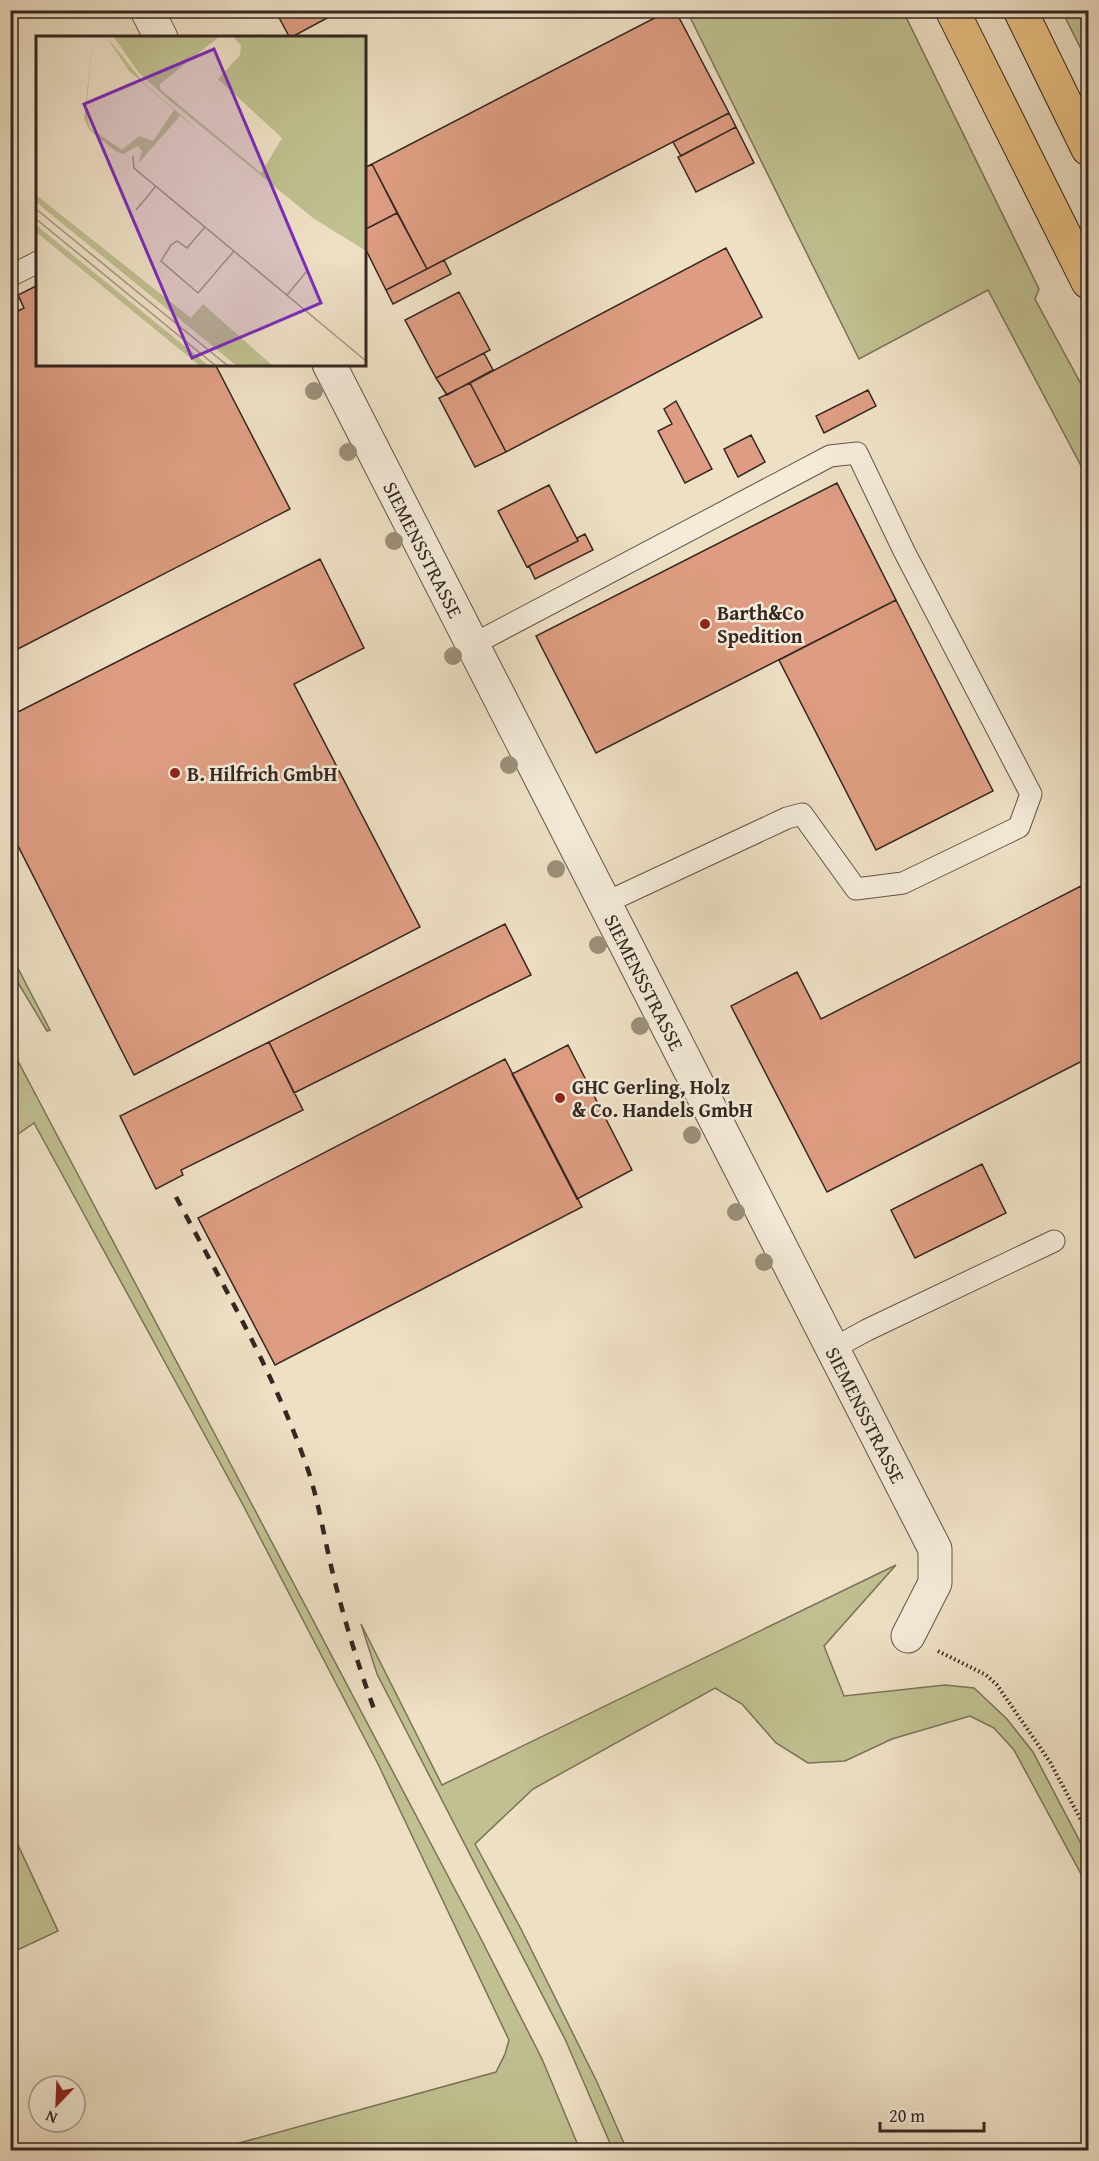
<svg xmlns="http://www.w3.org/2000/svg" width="1099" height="2161" viewBox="0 0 1099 2161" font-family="'Gentium Book Plus',serif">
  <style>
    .green { fill: #c0c090; stroke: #7a7358; stroke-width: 1.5 }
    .building { fill: #de9d82; stroke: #342621; stroke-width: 1.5 }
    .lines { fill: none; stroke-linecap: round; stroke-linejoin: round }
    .service-casing { stroke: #62544a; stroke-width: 23 }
    .minor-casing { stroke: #62544a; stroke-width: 35 }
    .motorway-casing { stroke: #342621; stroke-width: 35 }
    .path { stroke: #342621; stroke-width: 4; stroke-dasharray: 1.5 3; stroke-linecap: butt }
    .service { stroke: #f4ebd9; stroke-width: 21 }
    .minor { stroke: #f4ebd9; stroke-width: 33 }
    .motorway { stroke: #e7c082; stroke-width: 33 }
    .rail { stroke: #342621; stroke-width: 4.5; stroke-dasharray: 10 10; stroke-linecap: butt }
    .tree { fill: #9b8f7a }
    .poi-dot { fill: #8f2418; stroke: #f4ebd9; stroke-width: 2 }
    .labels { text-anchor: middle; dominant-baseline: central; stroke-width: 5; stroke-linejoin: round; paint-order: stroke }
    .street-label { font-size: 20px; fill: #342621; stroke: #f4ebd9 }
    .poi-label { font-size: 20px; font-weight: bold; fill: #342621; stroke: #f4ebd9; text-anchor: start }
    .inset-road { fill: none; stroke: #a49683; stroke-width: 1.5 }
    .view { fill: #7b2cbf; fill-opacity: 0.15; stroke: #7b2cbf; stroke-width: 3 }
    .inset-edge { fill: none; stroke: #342621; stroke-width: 3 }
  </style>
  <rect width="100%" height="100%" fill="#eee0c5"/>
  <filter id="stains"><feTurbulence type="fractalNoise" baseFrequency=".00333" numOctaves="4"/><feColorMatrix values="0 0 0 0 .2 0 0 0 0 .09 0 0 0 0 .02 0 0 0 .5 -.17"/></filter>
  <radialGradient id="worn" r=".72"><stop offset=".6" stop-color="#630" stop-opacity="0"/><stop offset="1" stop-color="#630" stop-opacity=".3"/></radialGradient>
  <path class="green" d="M687,11H903L1039,289L1035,299L1088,397V479L988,290L859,359Z
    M1062,11H1088V63Z
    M10,955H11L50,1030L47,1031L11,971Z
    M10,1046L478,1933L542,2059L580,2150H214L496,2072L505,2054L509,2040L378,1764L242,1503L34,1123L11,1139Z
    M896,1565L824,1646L844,1696L945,1685L974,1688L1007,1719L1033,1752L1088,1857V1887L1014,1750L994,1728L970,1716L892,1739L845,1761L808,1763L776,1743L742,1704L715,1688L533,1789L475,1844L521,1929L597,2082L627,2150H613L565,2039L377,1674L361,1624L442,1785Z
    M11,1830L58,1931L11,1953H10Z"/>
  <path class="building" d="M275,10H342L290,38Z
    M670,10H675L729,113L427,269L372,164Z
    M729,113L736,127L681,156L673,142Z
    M736,127L754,163L696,192L678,157Z
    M372,164L397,213L364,230V168Z
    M397,213L427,269L386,290L364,246V230Z
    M726,248L762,317L506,452L470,383Z
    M444,260L451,274L393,304L386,290Z
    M38,285V364H215L290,509L10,653V315L24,308L18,295Z
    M459,292L490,350L436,378L405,320Z
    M484,353L493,370L447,395L436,378Z
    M470,383L506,452L475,467L439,398Z
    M868,390L876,406L824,433L816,416Z
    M676,401L712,469L685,483L658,431L672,424L664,409Z
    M751,435L765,462L738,477L724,449Z
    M837,483L896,600L596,753L536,636Z
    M549,485L578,541L527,567L498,511Z
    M585,534L593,550L535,579L529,566L578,541L577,538Z
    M320,559L364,648L294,684L420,927L134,1075L10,830V716Z
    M896,600L993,791L876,850L779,660Z
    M1081,886L1088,900V1058L827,1192L731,1006L797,972L821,1019Z
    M505,924L531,975L294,1093L269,1042Z
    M269,1042L303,1110L181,1170L183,1175L156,1189L120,1116Z
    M568,1045L632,1170L577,1199L512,1074Z
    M505,1059L582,1207L275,1365L198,1218Z
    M982,1164L1006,1213L915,1258L891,1210Z"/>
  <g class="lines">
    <defs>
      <path id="service" d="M10,276L38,262
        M472,645L830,456L857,453L904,551L1031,794L1019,827L903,883L856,889L802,814L787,818L605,903
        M834,1348L867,1330L1054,1241"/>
      <g id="minor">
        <path d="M147,10L161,38"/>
        <path id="s1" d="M329,364L935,1549V1583L908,1636"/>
      </g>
      <path id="motorway" d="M952,10L1088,282
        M1020,10L1088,149"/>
    </defs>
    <use href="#service" class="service-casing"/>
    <use href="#minor" class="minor-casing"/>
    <use href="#motorway" class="motorway-casing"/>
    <path class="path" d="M938,1651L986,1675L997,1685L1050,1762L1088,1833"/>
    <use href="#service" class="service"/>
    <use href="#minor" class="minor"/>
    <use href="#motorway" class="motorway"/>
    <path class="rail" d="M176,1197C223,1285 274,1373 307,1467C319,1502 324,1538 333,1574C344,1619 358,1665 374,1709"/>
  </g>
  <g class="tree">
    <circle cx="314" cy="391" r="9"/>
    <circle cx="348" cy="452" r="9"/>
    <circle cx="394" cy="541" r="9"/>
    <circle cx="453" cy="656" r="9"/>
    <circle cx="509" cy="765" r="9"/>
    <circle cx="556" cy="869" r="9"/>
    <circle cx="598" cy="945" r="9"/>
    <circle cx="640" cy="1026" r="9"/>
    <circle cx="692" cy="1135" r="9"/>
    <circle cx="736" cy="1212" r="9"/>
    <circle cx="764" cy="1262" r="9"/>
  </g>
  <g class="poi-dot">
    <circle cx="705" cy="624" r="6"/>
    <circle cx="175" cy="773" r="6"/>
    <circle cx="560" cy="1098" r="6"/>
  </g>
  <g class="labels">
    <g class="street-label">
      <text stroke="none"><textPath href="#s1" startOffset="208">SIEMENSSTRASSE</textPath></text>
      <text stroke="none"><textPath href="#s1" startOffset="694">SIEMENSSTRASSE</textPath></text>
      <text stroke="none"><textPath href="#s1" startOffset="1180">SIEMENSSTRASSE</textPath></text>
    </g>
    <g class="poi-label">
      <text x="717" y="612">Barth&amp;Co<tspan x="717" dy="23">Spedition</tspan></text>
      <text x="187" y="773">B. Hilfrich GmbH</text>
      <text x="572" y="1086">GHC Gerling, Holz<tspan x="572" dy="23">&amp; Co. Handels GmbH</tspan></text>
    </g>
  </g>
  <g transform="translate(36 36)">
    <rect width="330" height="330" fill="#eee0c5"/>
    <path d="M70,0L108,47L162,94L144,80L102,128L106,115L102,110L87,118L81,116L59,99L53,93L48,83L57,1L50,74L54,92L86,114L103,100L117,105L138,74L93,35ZM77,0H184L124,48V53L225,137L246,102L182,43L204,19L205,10L197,0H330V215L277,182L133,64L103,37ZM0,159L155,282L167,268L237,330H201L0,166ZM0,189L173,330H164L0,196Z" fill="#c0c090"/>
    <path class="inset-road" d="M97,120L98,132L330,325M0,173L192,330M100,174L120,150M0,183L180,330M169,191L151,212L141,205L135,209L125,225L162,257L198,215M251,259L271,235"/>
    <path class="view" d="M178,13L285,267L156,322L48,68Z"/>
    <rect width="330" height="330" class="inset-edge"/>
  </g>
  <rect width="1099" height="2161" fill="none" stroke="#eee0c5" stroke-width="36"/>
  <rect x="12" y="12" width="1075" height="2137" fill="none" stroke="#342621" stroke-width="3"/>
  <rect x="18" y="18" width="1063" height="2125" fill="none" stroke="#342621" stroke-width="1.5"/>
  <g transform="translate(57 2104) rotate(203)"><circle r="28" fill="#f4ebd9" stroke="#a79c8f" stroke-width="1.5"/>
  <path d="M0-4.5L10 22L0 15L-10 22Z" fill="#8f2418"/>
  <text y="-9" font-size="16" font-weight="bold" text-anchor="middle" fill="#342621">N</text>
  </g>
  <path d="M880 2122v9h104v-9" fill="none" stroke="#342621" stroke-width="3"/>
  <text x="889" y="2122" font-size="18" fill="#342621" stroke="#f4ebd9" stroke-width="4.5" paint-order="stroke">20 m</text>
  <rect width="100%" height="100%" filter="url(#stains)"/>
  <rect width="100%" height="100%" fill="url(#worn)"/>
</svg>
